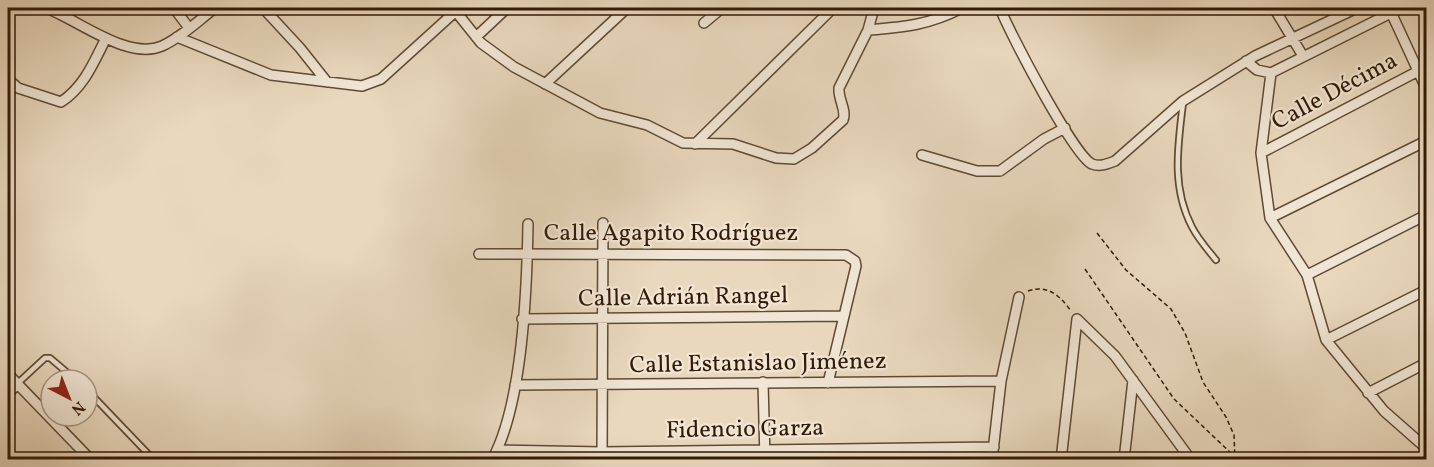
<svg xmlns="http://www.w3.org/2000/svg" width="1434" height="467" viewBox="0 0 1434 467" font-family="Vollkorn,serif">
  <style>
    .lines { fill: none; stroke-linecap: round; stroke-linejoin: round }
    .service-casing { stroke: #604a34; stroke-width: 8 }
    .minor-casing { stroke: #604a34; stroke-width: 12 }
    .path { stroke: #321a06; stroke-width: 1.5; stroke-dasharray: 4.5 3; stroke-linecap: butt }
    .service { stroke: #f1e6d5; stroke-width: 4.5 }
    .minor { stroke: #f1e6d5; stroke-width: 9 }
    .labels { text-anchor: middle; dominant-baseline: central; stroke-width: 4.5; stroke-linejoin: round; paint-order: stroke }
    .street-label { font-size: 24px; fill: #321a06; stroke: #f1e6d5 }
  </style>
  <rect width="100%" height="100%" fill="#e9d8be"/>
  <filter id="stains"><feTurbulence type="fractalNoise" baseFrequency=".00333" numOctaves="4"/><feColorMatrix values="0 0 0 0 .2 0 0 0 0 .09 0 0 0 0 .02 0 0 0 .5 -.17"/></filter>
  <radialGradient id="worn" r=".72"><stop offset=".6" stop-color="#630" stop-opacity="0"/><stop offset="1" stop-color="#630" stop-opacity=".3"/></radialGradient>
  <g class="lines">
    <defs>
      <path id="service" d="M1183,103C1178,145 1171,187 1192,227C1198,239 1208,250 1216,260
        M18,383L45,358H50L76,380
        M87,390L154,460"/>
      <path id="minor" d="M46,8C77,19 128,61 162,46C182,37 199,20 215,8
        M174,8L189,28
        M263,8L300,48L327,82
        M453,8L481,43L514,67L600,113L647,125L683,143L733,144L776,158L794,159L812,148L843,120C847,110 838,100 839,88L868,30L874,8
        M1000,8C1009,32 1074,156 1092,164C1100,167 1107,164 1115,161L1183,101L1255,56L1357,8
        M1274,8L1303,56
        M1389,8L1426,88
        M704,23L722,8
        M868,30C905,27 929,25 962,8
        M177,37L271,75L362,86L381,79L456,11
        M476,37L507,8
        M1246,61L1257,70L1271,73L1401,8
        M1271,73L1261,153L1270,218L1307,275L1326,340L1384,411L1426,448
        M8,79L18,88L61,102C84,87 94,62 106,38
        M545,84L627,8
        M695,144L833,8
        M1261,153L1426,67
        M922,155L977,171H1000L1044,139L1065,128
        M1270,218L1426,141
        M479,254L846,255L855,261L856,266L828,383
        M1307,275L1426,215
        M522,319L843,316
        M1077,319L1115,356L1191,460
        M1326,340L1426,290
        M8,374L91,460
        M763,382L765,460
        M515,385L1001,381
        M1368,393L1426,363
        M8,394L18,383
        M497,450L602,452L994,447
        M492,460C523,404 527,288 528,224
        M602,460L603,223
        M992,460L1001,381L1019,297
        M1061,460L1077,319
        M1124,460L1133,380
        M1289,460H1307"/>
    </defs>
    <use href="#service" class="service-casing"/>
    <use href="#minor" class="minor-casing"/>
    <path class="path" d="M1097,233L1126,270L1171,309L1185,333L1203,382L1226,417L1234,435L1235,460
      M1085,269L1174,399L1234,456
      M1028,291C1048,284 1060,296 1071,311"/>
    <use href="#service" class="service"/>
    <use href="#minor" class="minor"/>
  </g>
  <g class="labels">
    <g class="street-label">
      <text transform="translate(1335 92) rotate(-28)">Calle Décima</text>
      <text x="671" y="234">Calle Agapito Rodríguez</text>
      <text transform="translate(683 298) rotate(-1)">Calle Adrián Rangel</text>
      <text transform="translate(758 364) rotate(-1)">Calle Estanislao Jiménez</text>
      <text transform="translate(745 430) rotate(-1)">Fidencio Garza</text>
    </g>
  </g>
  <rect width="1434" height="467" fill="none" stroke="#e9d8be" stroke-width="30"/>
  <rect x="9" y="9" width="1416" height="449" fill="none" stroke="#321a06" stroke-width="3"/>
  <rect x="15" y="15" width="1404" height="437" fill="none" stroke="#321a06" stroke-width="1.5"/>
  <g transform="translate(69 398) rotate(138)"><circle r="28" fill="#f1e6d5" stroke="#a59482" stroke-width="1.5"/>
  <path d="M0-4.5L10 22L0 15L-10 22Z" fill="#8f2418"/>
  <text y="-9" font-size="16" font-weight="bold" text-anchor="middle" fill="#321a06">N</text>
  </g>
  <rect width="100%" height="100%" filter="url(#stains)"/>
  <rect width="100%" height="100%" fill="url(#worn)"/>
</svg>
